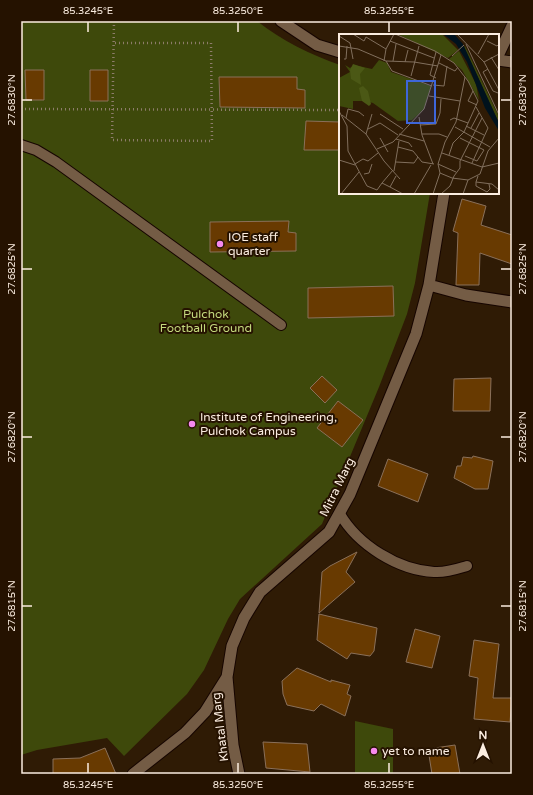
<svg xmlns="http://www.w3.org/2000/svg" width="533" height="795" viewBox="0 0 533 795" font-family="'Varela Round',sans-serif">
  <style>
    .green { fill: #3e490b }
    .building { fill: #683a01; stroke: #8a705a }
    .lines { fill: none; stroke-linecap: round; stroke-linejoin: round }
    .service-casing { stroke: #160500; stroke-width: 12 }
    .minor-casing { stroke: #160500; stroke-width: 13 }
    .path { stroke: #8e7d6b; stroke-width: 2.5; stroke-dasharray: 1 3; stroke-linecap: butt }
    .service { stroke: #745c45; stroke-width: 10 }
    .minor { stroke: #745c45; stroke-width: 11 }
    .ticks { fill: none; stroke: #fbede0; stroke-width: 1.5 }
    .poi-dot { fill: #f689ee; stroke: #251200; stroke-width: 1.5 }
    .labels { text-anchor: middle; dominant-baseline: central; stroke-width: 4; stroke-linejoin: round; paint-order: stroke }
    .poi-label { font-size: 12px; fill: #fbede0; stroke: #251200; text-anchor: start }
    .park-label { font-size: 12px; fill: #c4d97d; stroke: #251200 }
    .street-label { font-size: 12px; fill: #fbede0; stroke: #251200 }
    .inset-road { fill: none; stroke: #816f5d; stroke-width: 1 }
    .view { fill: #3e66d9; fill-opacity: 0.15; stroke: #3e66d9; stroke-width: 2 }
    .inset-edge { fill: none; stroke: #fbede0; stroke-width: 2 }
    .neatline { fill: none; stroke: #fbede0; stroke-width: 1.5 }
    .ticks-label { font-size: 10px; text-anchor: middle; fill: #fbede0 }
  </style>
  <rect width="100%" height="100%" fill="#2f1b05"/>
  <path class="green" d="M21,21H257C281,40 311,55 340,65V193H430L415,283L407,314L379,387L322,524L240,599L228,619L204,670L187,694L124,756L107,738L37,750L21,755Z
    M355,721L393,729V774H355Z"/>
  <path class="building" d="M25,70H44V100H26Z
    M90,70H108V101H90Z
    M219,77H297V89L305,90V108L220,107Z
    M306,121L340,122V150H304Z
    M462,199L486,206L481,225L512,235V264L480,253L479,285H456L458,233L453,231Z
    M289,221L288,232L296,233V251L210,252V222Z
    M393,286L394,316L308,318V288Z
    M322,376L337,390L325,403L310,388Z
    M491,378L490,411H453L454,379Z
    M338,401L363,420L342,447L317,428Z
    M473,456L493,461L488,489H475L454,478L457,466H461L463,457L472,458Z
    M388,459L428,474L418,502L378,486Z
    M357,552L346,572L355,582L319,613L322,572L330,566Z
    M319,614L377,628L374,651L370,656L351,653L347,659L317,640Z
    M415,629L440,636L432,668L406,662Z
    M474,640L499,644L493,698H512L510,722L474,719L478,678L469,676Z
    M297,668L331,682V680L350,685L347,694L351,696L345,716L321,704L314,711L287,705L283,694L282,681Z
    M263,742L307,744L310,772L266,768Z
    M455,745L460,774H432L428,749Z
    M105,748L116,774H53V759L80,758Z"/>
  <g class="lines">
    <defs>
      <path id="service" d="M21,145L36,150L56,162L281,325
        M340,514C358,545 398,570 434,572C446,573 457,569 467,566"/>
      <path id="minor" d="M281,21L317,45L340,52
        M498,56L512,26
        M498,60L512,62
        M429,285L466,295L512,302
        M227,677L233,745L239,774
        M133,774L185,733L205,712L227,677L232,646L244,618L260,592L329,532L350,494L416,334L429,285L444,193"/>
    </defs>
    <use href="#service" class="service-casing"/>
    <use href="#minor" class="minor-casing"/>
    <path class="path" d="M114,21L112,140L212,141L211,43H114
      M21,109L340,110"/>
    <use href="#service" class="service"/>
    <use href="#minor" class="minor"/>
  </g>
  <path class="ticks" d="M88,22V32M238,22V32M389,22V32M22,100H32M501,100H511M22,269H32M501,269H511M22,437H32M501,437H511M22,606H32M501,606H511M88,763V773M238,763V773M389,763V773"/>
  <g class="poi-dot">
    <circle cx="220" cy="244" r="4"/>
    <circle cx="192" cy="424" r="4"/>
    <circle cx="374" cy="751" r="4"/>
  </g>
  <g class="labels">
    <g class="poi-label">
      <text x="228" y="237">IOE staff<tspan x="228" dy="14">quarter</tspan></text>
      <text x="200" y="417">Institute of Engineering,<tspan x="200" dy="14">Pulchok Campus</tspan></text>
      <text x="382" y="751">yet to name</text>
    </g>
    <g class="park-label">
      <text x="206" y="314">Pulchok<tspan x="206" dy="14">Football Ground</tspan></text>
    </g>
    <g class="street-label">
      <text transform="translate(337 487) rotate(-64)">Mitra Marg</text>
      <text transform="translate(220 727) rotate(-97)">Khatal Marg</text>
    </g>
  </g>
  <g transform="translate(339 34)">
    <rect width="160" height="160" fill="#2f1b05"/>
    <path d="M58,0H103L119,16L109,24ZM126,12L160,83V89L125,13ZM120,17L137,50L140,66L123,36L110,25ZM40,26L48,29L52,38L92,52L85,75L73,86L59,87L34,69L26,67H14V75L0,72V44L11,38L6,31L11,34L15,31L33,35Z" fill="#3e490b"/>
    <path d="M14,30L26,34L21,40L22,51L12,45L11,36ZM24,52L29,57L32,70L30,72L23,67L20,54Z" fill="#4b5815"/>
    <path d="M104,0H115L124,10L160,89V97L146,74L128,28L117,10Z" fill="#00121d"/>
    <path class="inset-road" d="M14,0L25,7L27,3L47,15M56,0L96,17L115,29L129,47L139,67M118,0L145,28L160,56M0,2L11,9L14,25M51,7L95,24M148,7L158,12L160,10M127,10L160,81M0,12L19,15L47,27L53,37L93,52M139,20L150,0M113,22L125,11M152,23L160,36M5,25H7L8,12M45,27L47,15L55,0M47,27L75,28L99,32M54,27L57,10M66,28L69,16M145,28L160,20M100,29L116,37L119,33M149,35L144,38L154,57L159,59M72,42L80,12M97,44L91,41L97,18M94,51L105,52L108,32M134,57L129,67L138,71M90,62L121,67M0,77L8,92L9,117M41,80L64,95M3,81L27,100L45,127L61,145M80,83L83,101L94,130M7,84L9,75L20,78L25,82M111,86L115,84L129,89M81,91L97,90L101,79L102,65M127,92L145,101M116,93L151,113M132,94L140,79M29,95L41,89L59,101M27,100L33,80M60,100L85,107M83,100H100L108,103M41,104L49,118M121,104L145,116L138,127L126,122M57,105L70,109L73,113M59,113L74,117L83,128L95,130M38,115L54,108L85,75L102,21M9,117L28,152L38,156L43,149L51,153L57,142M103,119L143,133L160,129M110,121L114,109L125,98L139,67M0,126L16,131M57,128L75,129L79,123M133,129L149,94L137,73M16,130L24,125L29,127L39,119M99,130L106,108L117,88L126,43M99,130L117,138M55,137L60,107M101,139L113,144L129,146M25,140L30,139L33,130M139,142L137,148L153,150L160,156M137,148V152L148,158L151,155L150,150M43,149L54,136M51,153L64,160M2,160L20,138M75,160L92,131M94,160L101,139L99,130M102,160L111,152L115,142L121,134V127L143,84M124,160L129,146L141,140L149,117L160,104"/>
    <path class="view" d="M68,47H96V89H68Z"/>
    <rect width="160" height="160" class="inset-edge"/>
  </g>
  <rect width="533" height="795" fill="none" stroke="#251200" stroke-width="44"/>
  <g transform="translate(483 745)" stroke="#251200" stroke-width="3" paint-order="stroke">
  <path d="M0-3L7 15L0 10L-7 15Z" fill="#fbede0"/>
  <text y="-6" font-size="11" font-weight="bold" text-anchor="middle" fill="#fbede0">N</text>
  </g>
  <rect x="22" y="22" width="489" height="751" class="neatline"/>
  <g class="ticks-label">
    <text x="88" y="14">85.3245°E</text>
    <text x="238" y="14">85.3250°E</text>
    <text x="389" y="14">85.3255°E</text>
    <text transform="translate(11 100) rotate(-90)" y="4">27.6830°N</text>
    <text transform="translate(522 100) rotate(-90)" y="4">27.6830°N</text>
    <text transform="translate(11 269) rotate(-90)" y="4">27.6825°N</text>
    <text transform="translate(522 269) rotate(-90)" y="4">27.6825°N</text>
    <text transform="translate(11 437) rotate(-90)" y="4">27.6820°N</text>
    <text transform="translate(522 437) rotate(-90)" y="4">27.6820°N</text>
    <text transform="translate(11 606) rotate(-90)" y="4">27.6815°N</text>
    <text transform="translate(522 606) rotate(-90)" y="4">27.6815°N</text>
    <text x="88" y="788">85.3245°E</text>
    <text x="238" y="788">85.3250°E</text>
    <text x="389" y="788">85.3255°E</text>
  </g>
</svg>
